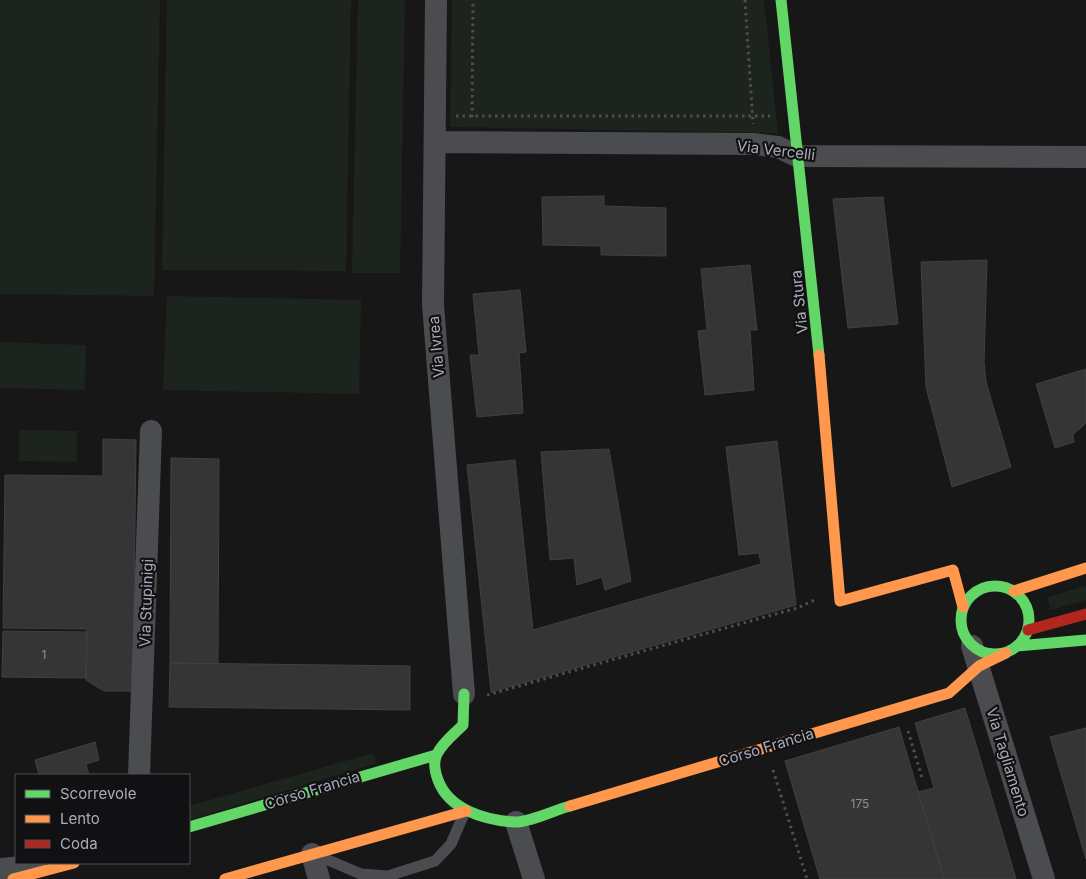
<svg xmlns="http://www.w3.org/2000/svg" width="1086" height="879" viewBox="0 0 1086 879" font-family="Inter,sans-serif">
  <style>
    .green { fill: #1d241e }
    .building { fill: #353536; stroke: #3f4043 }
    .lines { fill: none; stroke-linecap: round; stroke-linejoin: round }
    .path { stroke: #4d4e52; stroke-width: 3; stroke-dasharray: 2.5 4; stroke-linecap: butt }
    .lane { stroke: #4b4c50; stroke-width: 11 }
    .street { stroke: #4b4c50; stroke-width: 22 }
    .fast { stroke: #63d668; stroke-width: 11 }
    .slow { stroke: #ff974d; stroke-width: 11 }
    .jam { stroke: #b3261e; stroke-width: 11 }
    .labels { text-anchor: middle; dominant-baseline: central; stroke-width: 4.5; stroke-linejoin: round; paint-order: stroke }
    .number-label { font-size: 12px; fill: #8b8f98 }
    .street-label { font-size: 15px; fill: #a8adb8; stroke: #111113 }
  </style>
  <rect width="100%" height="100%" fill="#171717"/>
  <path class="green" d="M0,0H160L154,296L0,294Z
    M167,0H351L346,271L162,270Z
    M358,0H405L400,273H352Z
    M452,0H764L778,133L450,127Z
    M167,296L361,300L359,394L163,390Z
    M0,342L86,345L85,390L0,388Z
    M19,430L77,431V462L19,461Z
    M1086,586V600L1051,610L1047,597Z
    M373,753L377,763L189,820V806Z"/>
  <path class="building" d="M604,196V206L666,208V256L601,255V246L543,245L542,197Z
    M883,197L898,324L848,328L833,199Z
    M987,260L984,363L986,382L1011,467L952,487L926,387L921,262Z
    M750,265L757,330H750L754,390L705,395L698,331L707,330L701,269Z
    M520,290L526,352L519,353L523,413L477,417L470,355H479L473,294Z
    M1086,369V423L1073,435L1074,442L1055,448L1036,384Z
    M103,439L136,440L133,691H104L86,680L87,629L3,628L5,475L103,476Z
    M777,441L796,605L491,692L467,465L515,460L533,630L761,564L759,553L739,555L726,447Z
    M609,449L631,581L605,590L602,577L577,585L574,558L550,560L541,452Z
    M171,458L219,459L218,664L170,663Z
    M3,631L87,632L86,678L2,677Z
    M170,663L410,666V710L169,707Z
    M965,708L1007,848L1016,879H944L926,816L918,792L934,788L915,723Z
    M899,727L944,879H820L785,761Z
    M1086,728V859L1050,737Z
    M95,742L99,760L86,764L89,775H39L35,760Z"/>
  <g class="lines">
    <path class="path" d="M745,0L753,124
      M456,116H770
      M472,117L473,0
      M487,695L797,608L815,600
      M908,731L923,781
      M773,770L807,879"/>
    <path class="lane" d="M321,857L361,874L388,876L435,861L451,844L463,816"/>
    <path class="street" d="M436,0L433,305L464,694
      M435,142L754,144L778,147L797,156L1086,157
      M972,646L1044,879
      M139,775L151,431
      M516,822L534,879
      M312,854L319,879
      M0,869L35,866"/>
    <path class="fast" d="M781,0L819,355
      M961 620a34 34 0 1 1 68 0a34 34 0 1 1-68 0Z
      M1017,646L1086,640
      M464,694L463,725C454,734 443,742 437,754C433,762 435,772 438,780C449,810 485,820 514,822C528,823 555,810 570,806
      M189,827L436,755"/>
    <path class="slow" d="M819,355L840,601L953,570L963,607
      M1014,591L1086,568
      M570,806L949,693L979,666L1006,653
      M13,879L74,863
      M225,879L466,811"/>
    <path class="jam" d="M1028,630L1086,614"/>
  </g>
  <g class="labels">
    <g class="number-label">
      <text x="44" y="654">1</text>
      <text x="860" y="803">175</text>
    </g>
    <g class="street-label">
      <text transform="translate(776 150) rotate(7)">Via Vercelli</text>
      <text transform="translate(799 302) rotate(-96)">Via Stura</text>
      <text transform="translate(436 347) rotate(-95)">Via Ivrea</text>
      <text transform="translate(146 603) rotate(-88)">Via Stupinigi</text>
      <text transform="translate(766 747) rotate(-17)">Corso Francia</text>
      <text transform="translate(1008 762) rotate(73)">Via Tagliamento</text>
      <text transform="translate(312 790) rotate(-17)">Corso Francia</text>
    </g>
  </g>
  <rect x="15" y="774" width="175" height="90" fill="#111113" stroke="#4d4f55"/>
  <rect x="25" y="790" width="25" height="8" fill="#63d668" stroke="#4d4f55"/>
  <text x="60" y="799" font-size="15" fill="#a8adb8">Scorrevole</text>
  <rect x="25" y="815" width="25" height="8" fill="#ff974d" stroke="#4d4f55"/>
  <text x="60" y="824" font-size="15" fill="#a8adb8">Lento</text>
  <rect x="25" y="840" width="25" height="8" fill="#b3261e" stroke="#4d4f55"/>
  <text x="60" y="849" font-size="15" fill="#a8adb8">Coda</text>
</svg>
